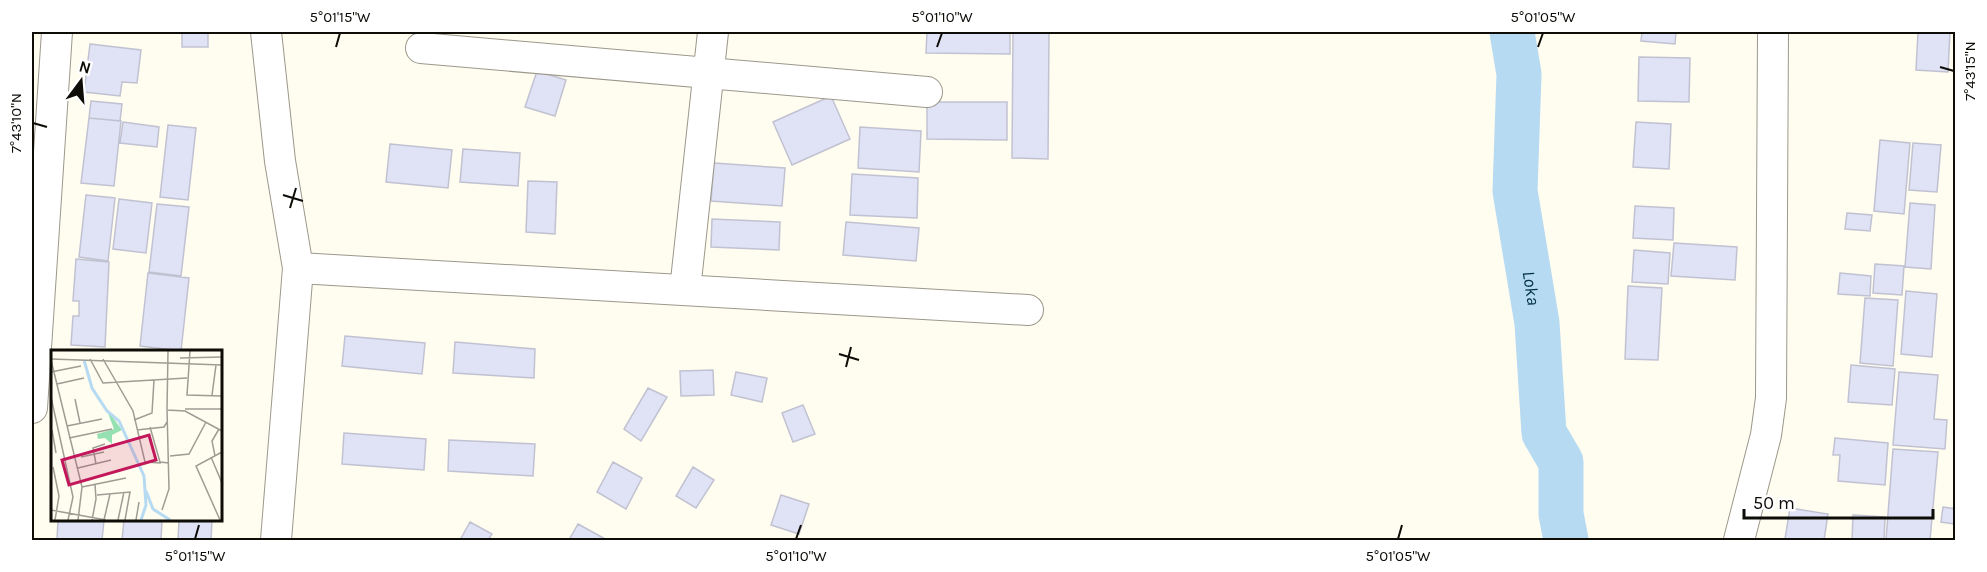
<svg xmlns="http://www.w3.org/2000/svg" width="1987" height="572" viewBox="0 0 1987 572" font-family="Karla,sans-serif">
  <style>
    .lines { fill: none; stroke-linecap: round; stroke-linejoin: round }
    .river { stroke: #b6daf2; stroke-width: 45 }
    .building { fill: #e0e2f5; stroke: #c1c2d1; stroke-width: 1.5 }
    .minor-casing { stroke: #9c988b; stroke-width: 32 }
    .minor { stroke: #fff; stroke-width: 30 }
    .ticks { fill: none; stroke: #0d0c07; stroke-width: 2 }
    .labels { text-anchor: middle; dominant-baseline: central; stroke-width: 5; stroke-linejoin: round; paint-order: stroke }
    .water-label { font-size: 18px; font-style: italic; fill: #023148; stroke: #fff }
    .inset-river { fill: none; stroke: #b6daf2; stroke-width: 3 }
    .inset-road { fill: none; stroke: #9e9c93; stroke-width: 1.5 }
    .view { fill: #c2185b; fill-opacity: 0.15; stroke: #c2185b; stroke-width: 3 }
    .inset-edge { fill: none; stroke: #0d0c07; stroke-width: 3 }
    .neatline { fill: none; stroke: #0d0c07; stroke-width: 2 }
    .ticks-label { font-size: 15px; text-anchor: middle; fill: #0d0c07 }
  </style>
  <rect width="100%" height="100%" fill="#fffcf0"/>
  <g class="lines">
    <path class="river" id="s1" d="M1512,32L1519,74L1515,191L1537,323L1544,433L1561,462V514L1566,540"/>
  </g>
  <path class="building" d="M182,32H208V47H182Z
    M927,32H1010V54L926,53Z
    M1013,32H1049L1048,159L1012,158Z
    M1642,32H1676L1675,44L1641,41Z
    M1918,32H1950L1948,72L1916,70Z
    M90,44L141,50L137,83L122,82L120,96L84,92Z
    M1639,57L1690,58L1689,102L1638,101Z
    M537,71L566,80L555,116L525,107Z
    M831,96L850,139L792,165L773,122Z
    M91,101L122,104L120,121L89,118Z
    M927,102H1007V140L927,139Z
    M89,118L121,121L114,186L81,183Z
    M123,122L159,127L157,147L120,143Z
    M1636,122L1671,124L1669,169L1633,167Z
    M168,125L196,128L188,200L160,197Z
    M860,127L921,131L919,172L858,168Z
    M1880,140L1910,143L1904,214L1874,211Z
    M1913,143L1941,145L1937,192L1909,190Z
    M390,144L452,150L448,188L386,182Z
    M463,149L520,153L518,186L460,182Z
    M714,163L785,168L782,206L711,201Z
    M852,174L918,178L917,218L850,215Z
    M528,181L557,182L555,234L526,232Z
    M86,195L115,198L108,261L79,257Z
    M119,199L152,203L146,253L113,249Z
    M1910,203L1935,205L1931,269L1905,267Z
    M157,204L189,207L181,276L149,272Z
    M1635,206L1674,208L1673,240L1633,238Z
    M1847,213L1872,215L1870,231L1845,229Z
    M712,219L780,222L779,250L711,247Z
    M846,222L919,228L916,261L843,255Z
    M1674,243L1737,247L1735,280L1671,276Z
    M1634,250L1670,253L1668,284L1632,282Z
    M76,259L109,262L105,347L71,345L73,316H79V301H73Z
    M1875,264L1904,266L1902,295L1873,293Z
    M148,273L189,278L181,351L140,346Z
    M1840,273L1871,276L1870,296L1838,294Z
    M1628,286L1662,288L1658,360L1625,359Z
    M1906,291L1937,294L1932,357L1901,354Z
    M1865,298L1898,300L1893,366L1860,363Z
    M345,336L425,343L422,374L342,366Z
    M455,342L535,349L534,378L453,373Z
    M1851,365L1895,369L1892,405L1848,402Z
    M713,370L714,395L681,396L680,371Z
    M736,372L767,378L762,402L731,395Z
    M1899,372L1938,375L1934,419L1947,420L1945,449L1893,445Z
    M648,388L667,397L641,441L624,429Z
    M803,405L815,434L793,442L782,413Z
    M344,433L426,439L424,470L342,464Z
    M1835,438L1888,443L1885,485L1838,481L1840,455H1833Z
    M449,440L535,444L533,476L448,471Z
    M1893,449L1938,452L1930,540H1886Z
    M613,462L642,478L626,509L597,492Z
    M693,467L714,480L696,508L676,496Z
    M781,495L809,504L799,534L771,525Z
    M1943,507L1956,509L1954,524L1941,522Z
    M1790,508L1828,514L1824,540L1785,539Z
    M1853,515L1885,517L1884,540H1852Z
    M58,520H104L102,540H57Z
    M124,520H162L161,540H122Z
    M179,520H212L211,540H178Z
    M470,522L492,534L488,540H460Z
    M578,524L607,540H569Z"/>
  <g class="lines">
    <defs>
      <path id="minor" d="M266,32L280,161L298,268L276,540
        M421,48L927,92
        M298,268L1028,310
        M685,290L713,32
        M32,408L57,32
        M1739,540L1766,435L1771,398L1773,32"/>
    </defs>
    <use href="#minor" class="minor-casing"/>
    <use href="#minor" class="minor"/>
  </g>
  <path class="ticks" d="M336,47L340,33M937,47L942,33M1538,47L1543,33M1940,67L1954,71M33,123L47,127M283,195L303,201M290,208L296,188M839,354L859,360M846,367L851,347M195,539L199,525M796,539L801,525M1398,539L1402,525"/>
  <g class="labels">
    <g class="water-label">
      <text stroke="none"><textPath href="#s1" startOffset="258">Loka</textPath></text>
    </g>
  </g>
  <g transform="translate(51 350)">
    <rect width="171" height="171" fill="#fffcf0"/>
    <path d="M55,58L71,80L61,85V94L54,88L47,89L46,84L63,79Z" fill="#95e1b1"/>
    <path class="inset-river" d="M33,10L41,38L56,61L68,71L93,126L95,155L90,170M95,141L102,159L119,170"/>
    <path class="inset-road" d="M117,1L116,60L134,61L171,81M139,1L136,45L171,46M129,8L171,7M0,9L171,15M39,9L52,33L136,28M52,9L82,61L94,112L110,113M0,10L31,137L27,170M0,22L30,16M6,34L33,28M161,45L165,15M0,47L22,147L17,170M24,49L29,73M134,59H171M83,70L101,63L103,30M16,76L51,69M99,77L109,112L118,113M1,80L5,103M86,80L113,77L116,72M18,88L61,79M119,106L138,104L155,72M164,106L161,91L168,79M30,107L53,102M160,107L171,133M45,114L42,98L54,94M2,117L8,146L4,170M27,118L60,110M31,137L75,128M46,145L79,142L74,170M0,160L55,170M111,160L118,139L116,59M41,170L45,149L44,134M53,170L59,144M67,170L73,142M85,170L88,152M169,170L145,116L171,102"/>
    <path class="view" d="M98,85L105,110L18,135L11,110Z"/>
    <rect width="171" height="171" class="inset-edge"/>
  </g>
  <rect width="1987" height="572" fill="none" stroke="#ffffff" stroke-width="66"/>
  <g transform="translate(81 81) rotate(16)" stroke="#ffffff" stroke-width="4.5" paint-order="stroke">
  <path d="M0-4.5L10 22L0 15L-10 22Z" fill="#0d0c07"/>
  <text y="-9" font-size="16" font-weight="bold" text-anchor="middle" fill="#0d0c07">N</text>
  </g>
  <path d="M1744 509v9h189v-9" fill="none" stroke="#0d0c07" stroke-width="3"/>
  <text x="1753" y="509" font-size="18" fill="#0d0c07" stroke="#ffffff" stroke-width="4.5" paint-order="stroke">50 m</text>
  <rect x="33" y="33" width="1921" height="506" class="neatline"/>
  <g class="ticks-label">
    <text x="340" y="22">5°01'15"W</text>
    <text x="942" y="22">5°01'10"W</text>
    <text x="1543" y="22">5°01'05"W</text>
    <text transform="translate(1970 71) rotate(-90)" y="5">7°43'15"N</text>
    <text transform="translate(16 123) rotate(-90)" y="5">7°43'10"N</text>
    <text x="195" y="561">5°01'15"W</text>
    <text x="796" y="561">5°01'10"W</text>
    <text x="1398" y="561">5°01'05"W</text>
  </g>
</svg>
